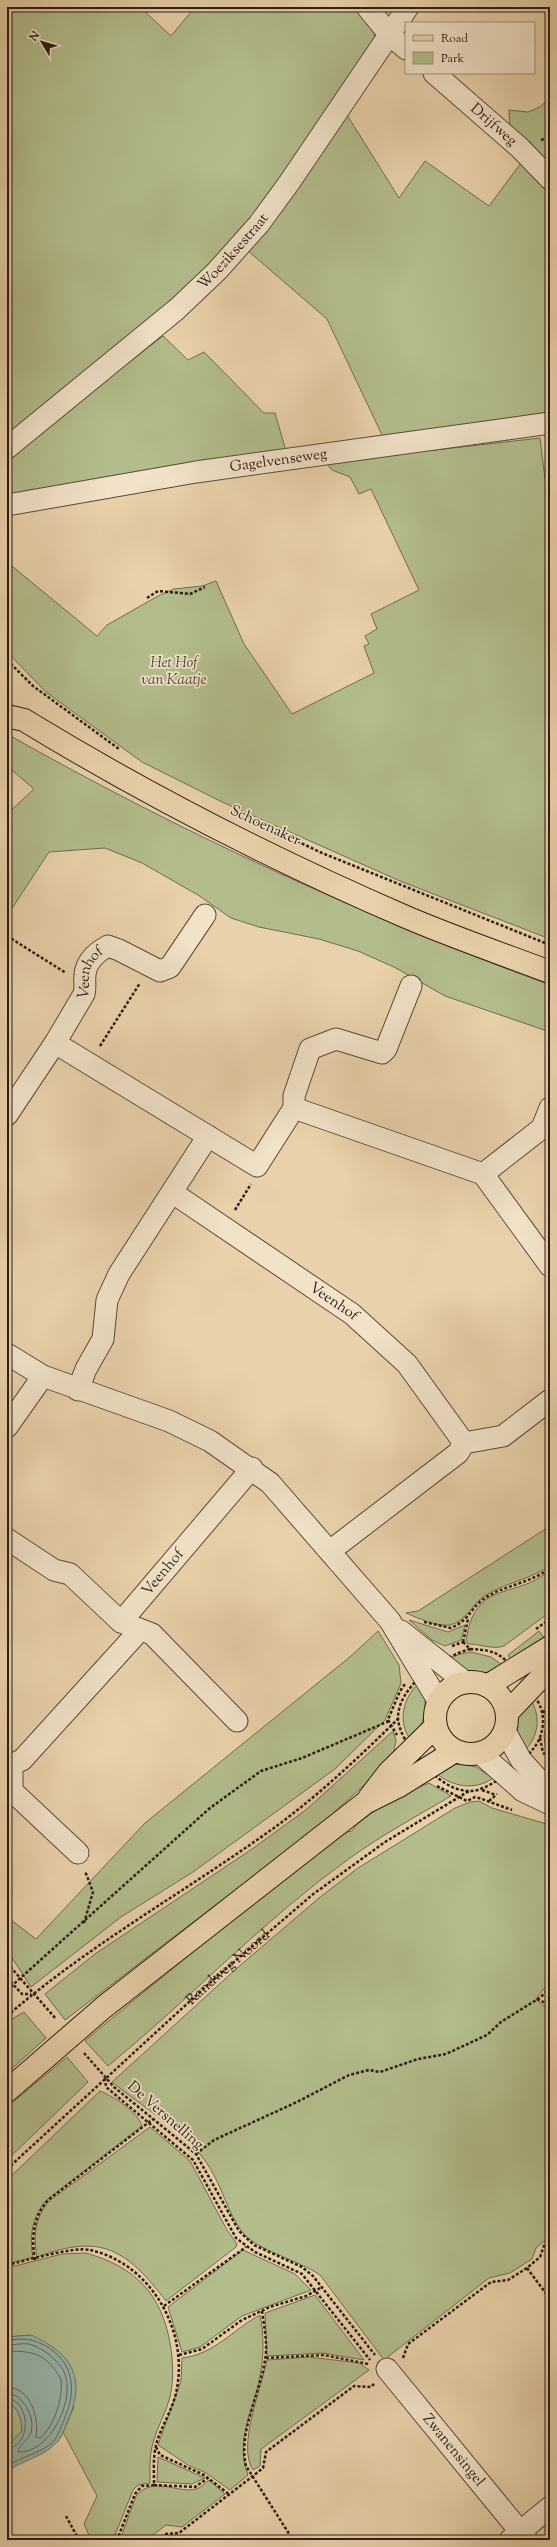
<svg xmlns="http://www.w3.org/2000/svg" width="557" height="2547" viewBox="0 0 557 2547" font-family="'Sorts Mill Goudy',serif">
  <style>
    .green { fill: #b3bd8c; stroke: #706c50 }
    .water { fill: #97b7ac; stroke: #6c796f }
    .lines { fill: none; stroke-linecap: round; stroke-linejoin: round }
    .shore { stroke: #626a60; stroke-width: 1 }
    .minor-casing { stroke: #5b4a39; stroke-width: 23 }
    .major-casing { stroke: #2c1c13; stroke-width: 24 }
    .path { stroke: #2c1c13; stroke-width: 2.5; stroke-dasharray: 3 2; stroke-linecap: butt }
    .minor { stroke: #f1e2c8; stroke-width: 21 }
    .major { stroke: #e9d2ab; stroke-width: 22 }
    .labels { text-anchor: middle; dominant-baseline: central; stroke-width: 3.5; stroke-linejoin: round; paint-order: stroke }
    .street-label { font-size: 15px; fill: #2c1c13; stroke: #f1e2c8 }
    .park-label { font-size: 15px; font-style: italic; fill: #544c37; stroke: #f1e2c8 }
  </style>
  <rect width="100%" height="100%" fill="#e9d2ab"/>
  <filter id="stains"><feTurbulence type="fractalNoise" baseFrequency=".005" numOctaves="4"/><feColorMatrix values="0 0 0 0 .2 0 0 0 0 .09 0 0 0 0 .02 0 0 0 .5 -.17"/></filter>
  <radialGradient id="worn" r=".72"><stop offset=".6" stop-color="#630" stop-opacity="0"/><stop offset="1" stop-color="#630" stop-opacity=".3"/></radialGradient>
  <path class="green" d="M7,7H140L171,36L195,7H361L374,29L375,43L306,144L243,229L197,278L7,438Z
    M550,98V173L510,133L509,110L528,112L540,107Z
    M347,115L399,198L425,161L489,206L524,159L550,189V416L383,437L327,319L247,250Z
    M163,336L188,360L204,352L264,413H275L286,451L7,498V457Z
    M540,438L550,519V939L400,881L220,801L142,762L46,692L7,652V562L97,636L107,625L158,596L174,589L202,586L216,581L244,644L292,714L374,673L364,646L369,644L365,636L377,629L371,614L419,590L371,489L359,494L350,477L332,470L326,463L355,455L435,450Z
    M7,734C180,832 363,916 550,985V1032L445,996L396,968L358,951L319,939L259,927L231,918L198,895L142,863L105,848L49,852L7,916V814L34,789L7,766Z
    M550,1526V1566C529,1580 503,1583 483,1597C471,1606 466,1621 450,1625C437,1627 418,1618 406,1613L418,1611Z
    M550,1570V1612L504,1646C493,1650 481,1644 468,1644L466,1641C475,1578 514,1601 550,1570Z
    M409,1620L448,1632L465,1625L461,1640L445,1646L432,1640Z
    M378,1631L399,1665L401,1683L385,1720L335,1769L193,1872L121,1917L31,1987L7,1950V1917L36,1939L145,1823L351,1656Z
    M539,1631L546,1640L513,1663L508,1655Z
    M471,1652L491,1657L505,1667C478,1678 470,1674 446,1660L460,1654Z
    M418,1684C432,1705 424,1723 411,1740C397,1723 403,1698 418,1684Z
    M529,1697C542,1715 539,1738 523,1752C513,1725 513,1721 529,1697Z
    M550,1706V1750L546,1751L544,1736Z
    M393,1731L396,1741L394,1750L397,1755L319,1826L65,2020L45,1994L95,1954L255,1847L307,1809Z
    M461,1764L476,1767L493,1778C475,1791 452,1787 436,1773L452,1765Z
    M429,1783L451,1796C417,1816 382,1835 350,1858C263,1920 190,1999 108,2066L85,2041L99,2029L261,1896L347,1832L352,1831L356,1825L390,1799Z
    M479,1801L492,1808L550,1825V1981L536,1999L550,2011V2236L536,2248L532,2259L510,2273L489,2278L384,2360L320,2275C300,2261 257,2250 243,2233C228,2214 222,2186 208,2165C189,2135 140,2105 112,2082L236,1969L319,1898L358,1868L455,1808L470,1802Z
    M24,2012L46,2038L7,2073V2022Z
    M67,2057L88,2082L7,2160V2107Z
    M100,2091C113,2096 138,2112 142,2126L48,2199C32,2215 29,2236 33,2257L7,2264V2180Z
    M150,2127L190,2161L227,2230L237,2244L236,2247L166,2301C126,2249 101,2233 37,2257C33,2237 35,2217 49,2201Z
    M243,2250L295,2274L311,2290L242,2316L200,2347L182,2352L168,2307Z
    M86,2253C135,2267 161,2293 170,2343C173,2360 174,2380 170,2397C166,2413 157,2427 153,2443C149,2456 150,2470 150,2483L138,2485L133,2490L113,2540H91L84,2524L97,2496L63,2432L74,2407L31,2335L7,2337V2268L62,2254Z
    M315,2295L364,2360L323,2353L267,2356L265,2313Z
    M260,2315C264,2335 264,2356 260,2376C254,2412 234,2439 248,2475L230,2490L206,2473L188,2465L158,2445L181,2381L182,2358C215,2354 232,2330 260,2315Z
    M309,2357L359,2363L369,2370L261,2449L260,2466L253,2470C237,2446 261,2389 267,2360Z
    M7,2401C19,2409 21,2417 22,2431L7,2446Z
    M158,2457L205,2478L192,2484L157,2482Z
    M209,2480L225,2494L182,2527L166,2525L146,2540H120L136,2496C154,2475 177,2494 196,2489C201,2488 205,2483 209,2480Z"/>
  <path class="water" d="M31,2335C71,2353 87,2377 68,2420C65,2427 62,2439 55,2444C44,2456 22,2461 7,2471V2446L22,2431C21,2416 19,2409 7,2401V2337Z"/>
  <g class="lines">
    <path class="shore" d="M7,2340C15,2340 24,2338 31,2340C69,2351 80,2383 65,2417C62,2425 58,2436 53,2442C41,2453 21,2457 7,2466
      M7,2345C14,2345 22,2343 29,2344C37,2346 47,2352 53,2358C58,2363 65,2370 66,2378C73,2405 48,2454 18,2452C18,2446 27,2441 30,2435C37,2420 24,2394 7,2393
      M7,2351C35,2351 46,2354 61,2379C63,2397 55,2426 40,2438L36,2437C39,2417 31,2388 7,2387
      M7,2398C31,2401 32,2446 7,2449"/>
    <defs>
      <g id="minor">
        <path d="M367,7L389,34L406,49"/>
        <path id="s2" d="M434,73L520,148L550,179"/>
        <path id="s3" d="M7,448L177,309L217,271L259,224L289,183L408,7"/>
        <path id="s4" d="M7,505L196,472L550,423"/>
        <path d="M55,1043L257,1166L294,1108V1096L310,1049L336,1039L382,1053L386,1049L411,986"/>
        <path d="M294,1108L483,1174L550,1266"/>
        <path id="s5" d="M7,1115L55,1043L84,994C86,987 84,982 85,975C86,961 97,952 108,946L119,950L160,971L170,967L205,915"/>
        <path d="M483,1174L542,1128L550,1108"/>
        <path id="s6" d="M173,1193L352,1314L407,1364L464,1443"/>
        <path d="M7,1354L43,1376L169,1421L210,1441L270,1483L390,1621L439,1702"/>
        <path d="M78,1390L86,1369L103,1339L107,1300L119,1274L208,1136"/>
        <path d="M7,1427L43,1376"/>
        <path d="M7,1539L54,1570L70,1574L121,1622L152,1634L237,1721"/>
        <path d="M330,1551L458,1453L464,1443L503,1436L550,1400"/>
        <path id="s7" d="M121,1622L252,1468"/>
        <path d="M401,1631L465,1682"/>
        <path d="M505,1731L521,1760L550,1792"/>
        <path d="M481,1754L523,1791L550,1804"/>
        <path d="M7,1763L12,1764L22,1760L140,1630"/>
        <path d="M12,1764V1791L78,1853"/>
        <path id="s8" d="M387,2369L527,2540"/>
        <path d="M510,2540L550,2507"/>
      </g>
      <path id="major" d="M7,716L24,720C147,795 274,860 406,917C453,937 502,954 550,972
        M435 1718a36 36 0 1 1 72 0a36 36 0 1 1-72 0Z
        M487,1686L550,1647
        M507,1713L550,1668
        M369,1798L389,1772L436,1726
        M7,2091L104,2007L365,1803L399,1786L455,1751"/>
    </defs>
    <use href="#minor" class="minor-casing"/>
    <use href="#major" class="major-casing"/>
    <g class="path">
      <path d="M541,140L550,137"/>
      <path d="M147,598L158,591L190,594L205,587"/>
      <path d="M7,660L33,686L119,749"/>
      <path d="M234,811L322,853L550,945"/>
      <path d="M7,936L66,973"/>
      <path d="M100,1046L140,983"/>
      <path d="M235,1210L251,1184"/>
      <path d="M424,1622L451,1628C471,1619 470,1608 485,1598C505,1585 531,1583 550,1568"/>
      <path d="M536,1629L550,1619"/>
      <path d="M463,1642L468,1619"/>
      <path d="M463,1642L470,1649"/>
      <path d="M452,1646L463,1642"/>
      <path d="M470,1649C499,1650 503,1656 520,1677C528,1688 539,1699 542,1712C545,1725 541,1740 533,1749C521,1764 487,1793 468,1791C453,1790 442,1782 431,1772C418,1760 399,1737 398,1718C398,1685 443,1657 470,1649Z"/>
      <path d="M543,1713L550,1702"/>
      <path d="M388,1720L397,1735"/>
      <path d="M540,1738L543,1753"/>
      <path d="M543,1754L550,1752"/>
      <path d="M437,1786L467,1801L475,1797L479,1798L512,1810"/>
      <path d="M482,1790L496,1795"/>
      <path d="M489,1801L497,1794"/>
      <path d="M84,1923L93,1892L85,1871"/>
      <path d="M7,1963L56,2019"/>
      <path d="M7,1978L22,1994H31"/>
      <path d="M7,1990L210,1808L261,1771L302,1758L387,1722L400,1691L405,1684"/>
      <path d="M537,1999L550,2005"/>
      <path d="M7,2016C89,1945 183,1893 271,1830C317,1797 358,1758 398,1719"/>
      <path d="M84,2053L114,2087L196,2154L239,2231L254,2245L302,2267L313,2276L375,2355"/>
      <path d="M105,2078L106,2087L193,2160L236,2238L255,2252L302,2274L370,2360"/>
      <path d="M196,2154L214,2140L297,2102L349,2075L369,2070L380,2072L418,2059L446,2054L487,2035L501,2022L541,1997L550,1987"/>
      <path id="s1" d="M7,2169L213,1980L312,1895L385,1842L469,1791"/>
      <path d="M35,2260C31,2238 33,2217 48,2200L153,2119"/>
      <path d="M7,2265C25,2261 74,2246 90,2250C150,2263 188,2329 177,2388C174,2408 161,2426 156,2445C153,2457 154,2472 154,2485L142,2486L135,2494L117,2540"/>
      <path d="M527,2268L550,2299"/>
      <path d="M164,2306L246,2247"/>
      <path d="M262,2311C264,2326 268,2344 265,2360C260,2394 238,2432 246,2466L293,2540"/>
      <path d="M179,2355L202,2349L242,2320L270,2307L306,2296L322,2287"/>
      <path d="M266,2358L324,2355L368,2364"/>
      <path d="M403,2358L408,2344L491,2282L508,2280L527,2268L540,2257L545,2243L550,2239"/>
      <path d="M156,2447L160,2455L204,2475L230,2495"/>
      <path d="M154,2485L195,2487L208,2478"/>
      <path d="M66,2516L79,2540"/>
      <path d="M157,2540L165,2534L179,2533L253,2476L263,2468L266,2452L354,2386L371,2387L374,2384"/>
    </g>
    <use href="#minor" class="minor"/>
    <use href="#major" class="major"/>
  </g>
  <g class="labels">
    <g class="street-label">
      <text stroke="none"><textPath href="#s2" startOffset="79">Drijfweg</textPath></text>
      <text stroke="none"><textPath href="#s3" startOffset="300">Woeziksestraat</textPath></text>
      <text stroke="none"><textPath href="#s4" startOffset="275">Gagelvenseweg</textPath></text>
      <text transform="translate(265 826) rotate(25)">Schoenaker</text>
      <text stroke="none"><textPath href="#s5" startOffset="166">Veenhof</textPath></text>
      <text stroke="none"><textPath href="#s6" startOffset="194">Veenhof</textPath></text>
      <text stroke="none"><textPath href="#s7" startOffset="65">Veenhof</textPath></text>
      <text stroke="none"><textPath href="#s1" startOffset="299">Randweg Noord</textPath></text>
      <text transform="translate(165 2116) rotate(41)">De Versnelling</text>
      <text stroke="none"><textPath href="#s8" startOffset="105">Zwanensingel</textPath></text>
    </g>
    <g class="park-label">
      <text x="174" y="663">Het Hof<tspan x="174" dy="17">van Kaatje</tspan></text>
    </g>
  </g>
  <rect width="557" height="2547" fill="none" stroke="#e9d2ab" stroke-width="24"/>
  <rect x="8" y="8" width="541" height="2531" fill="none" stroke="#2c1c13" stroke-width="2"/>
  <rect x="12" y="12" width="533" height="2523" fill="none" stroke="#2c1c13"/>
  <rect x="405" y="22" width="130" height="52" fill="#f1e2c8" stroke="#a29380"/>
  <rect x="413" y="35" width="20" height="6" fill="#e9d2ab" stroke="#a29380"/>
  <text x="441" y="42" font-size="12" fill="#2c1c13">Road</text>
  <rect x="413" y="52" width="20" height="12" fill="#b3bd8c" stroke="#a29380"/>
  <text x="441" y="62" font-size="12" fill="#2c1c13">Park</text>
  <g transform="translate(42 42) rotate(308)" stroke="#f1e2c8" stroke-width="3" paint-order="stroke">
  <path d="M0-3L7 15L0 10L-7 15Z" fill="#2c1c13"/>
  <text y="-6" font-size="11" font-weight="bold" text-anchor="middle" fill="#2c1c13">N</text>
  </g>
  <rect width="100%" height="100%" filter="url(#stains)"/>
  <rect width="100%" height="100%" fill="url(#worn)"/>
</svg>
